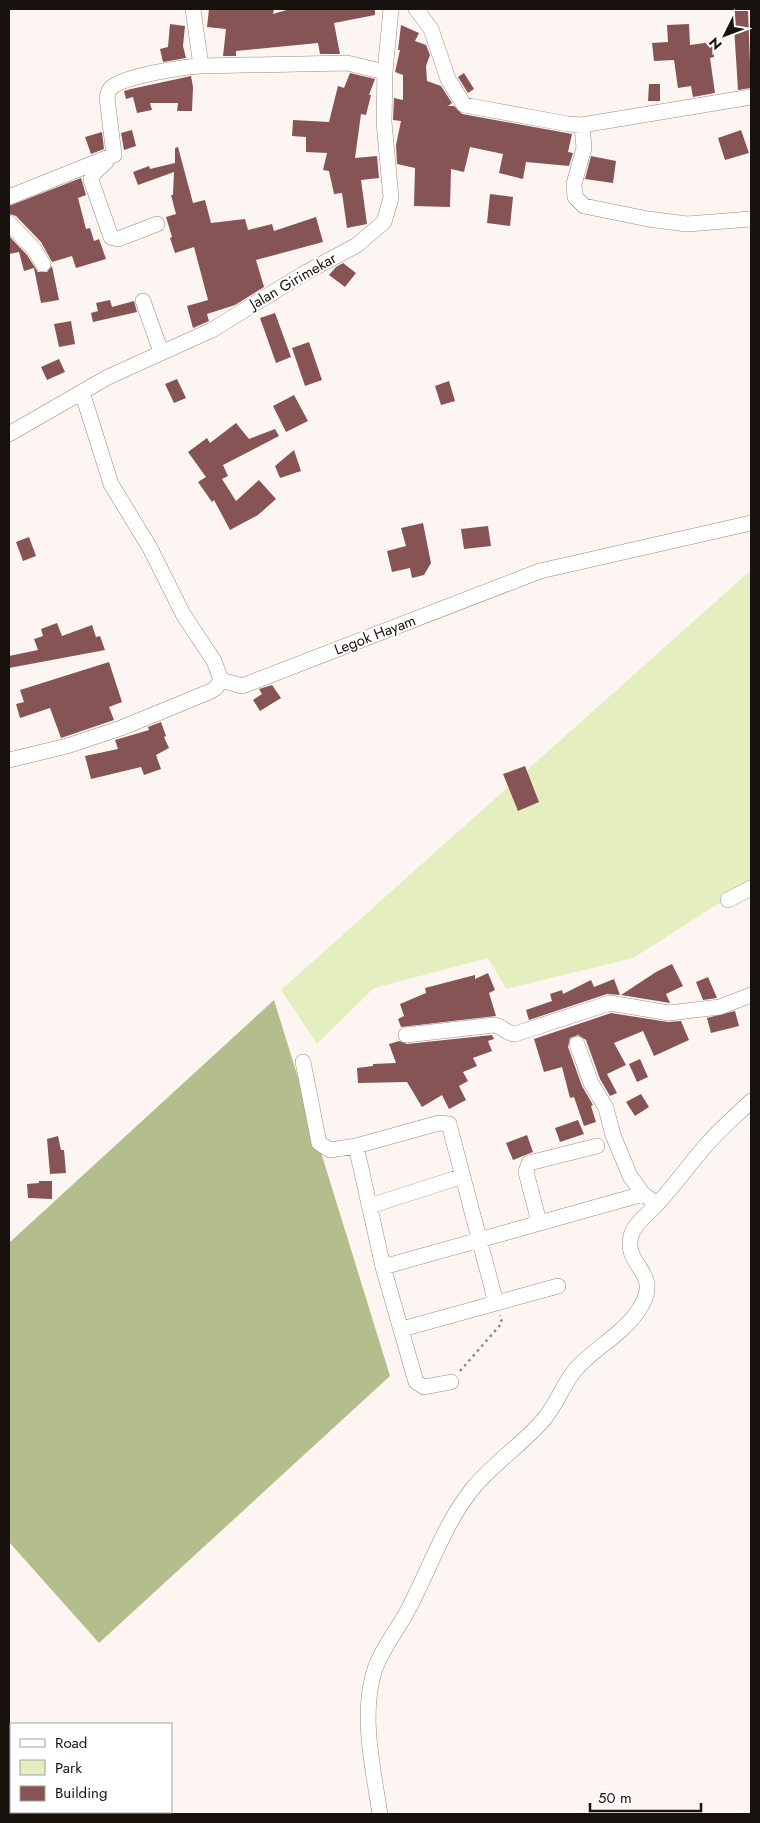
<svg xmlns="http://www.w3.org/2000/svg" width="760" height="1823" viewBox="0 0 760 1823" font-family="Jost,sans-serif">
  <style>
    .green { fill: #e4eebe }
    .forest { fill: #b4bd8c }
    .building { fill: #875456 }
    .lines { fill: none; stroke-linecap: round; stroke-linejoin: round }
    .minor-casing { stroke: #9b897f; stroke-width: 16 }
    .path { stroke: #8f8884; stroke-width: 2.5; stroke-dasharray: 2.5 4; stroke-linecap: butt }
    .minor { stroke: #fff; stroke-width: 15 }
    .labels { text-anchor: middle; dominant-baseline: central; stroke-width: 4; stroke-linejoin: round; paint-order: stroke }
    .street-label { font-size: 15px; fill: #18120e; stroke: #fff }
  </style>
  <rect width="100%" height="100%" fill="#fdf5f1"/>
  <path class="green" d="M751,570V883L633,958L506,989L488,958L374,988L317,1044L281,990Z"/>
  <path class="forest" d="M274,1000L390,1376L99,1643L9,1542V1243Z"/>
  <path class="building" d="M209,9H274L273,14L290,9H375V15L334,23L340,54H320L318,43L236,51V56H223L226,29L207,27Z
    M733,11H748L751,88L738,90Z
    M170,24L185,26L183,46L186,58L163,62L160,49L168,47Z
    M689,24L690,45L712,42L714,57L710,58L715,93L693,97L691,86L678,88L674,60L654,61L652,43L668,42L667,25Z
    M401,25L419,33L415,41L426,45L430,55L426,66L427,81L441,86L452,103L448,106H454L462,114L572,134L568,152L573,153L569,166L526,162L523,179L499,173L503,154L470,147L464,172L451,169L450,207L414,206L415,168L397,164L396,145L401,121L393,120L394,98L403,100V75L395,72L400,50H398Z
    M350,73L375,79L369,95H371L366,115L361,114L355,158L377,156L379,178L361,180L367,224L347,228L342,193L334,194L329,171L323,170L327,153L306,152V137L292,136L293,120L329,122L338,86L344,88Z
    M464,73L474,89L468,93L458,77Z
    M191,76L193,87L192,111H177L178,103H150L152,110L137,113L133,97L126,99L124,91L131,89Z
    M649,84H660V101H648Z
    M132,130L136,146L124,150L121,133Z
    M741,130L749,153L725,160L718,138Z
    M102,132L104,149L91,154L85,137Z
    M178,147L193,203L205,200L211,223L245,219L248,230L272,224L274,231L316,217L323,242L256,260L264,287L235,305L207,314L209,321L193,328L187,306L208,300L194,247L175,253L170,238L172,237L166,217L176,214L171,195H173L174,172L138,185L133,172L149,166L150,169L175,163V148Z
    M591,156L616,161L613,183L585,179Z
    M81,178L86,195L78,198L86,229L90,228L94,241L99,239L106,259L76,268L72,256L52,262L41,242L16,216L9,214V206Z
    M490,194L513,197L510,226L487,223Z
    M9,236L27,255L38,272H47L52,266L59,300L41,303L34,268L24,271L19,252L9,254Z
    M343,263L356,273L345,287L329,275L336,267Z
    M110,300L112,307L134,301L137,312L93,322L91,313L98,311L96,303Z
    M275,313L291,357L276,363L260,318Z
    M71,321L75,344L59,347L54,324Z
    M309,342L322,380L305,386L292,348Z
    M59,359L65,372L47,380L41,367Z
    M177,379L186,398L174,403L165,384Z
    M449,381L455,401L441,405L435,386Z
    M294,395L308,421L286,432L273,406Z
    M236,423L249,439L275,429L279,436L223,465L228,476L222,479L236,501L259,480L276,499L258,515L230,530L214,500L212,502L198,482L206,477L188,452L207,438L210,443Z
    M294,450L301,471L280,478L275,466Z
    M423,523L431,563L424,575L412,578L410,568L392,572L387,551L406,546L401,528Z
    M488,526L491,546L464,549L461,529Z
    M29,537L36,556L23,561L16,542Z
    M57,623L62,636L92,625L96,637L100,636L105,650L9,668V656L38,650L34,639L43,636L41,629Z
    M109,662L122,702L109,707L114,720L61,738L50,708L20,718L16,704L24,702L20,690Z
    M272,685L281,698L260,711L253,700L262,694L259,689Z
    M161,722L166,736L164,737L169,748L156,755L161,769L144,775L141,767L91,779L85,756L118,749L115,740L149,730L148,727Z
    M525,766L539,802L518,811L503,774Z
    M672,964L683,986L666,994L670,1003L621,995L656,972Z
    M488,973L495,990L489,993L496,1016L401,1027L398,1019L404,1016L400,1004L426,993L425,988L475,975V979Z
    M708,977L717,998L703,1000L696,982Z
    M614,979L620,995L607,994L529,1020L526,1010L552,1001L550,994L562,990L563,994L591,980L594,987Z
    M735,1011L739,1026L711,1033L707,1018Z
    M611,1013L668,1022L681,1021L689,1040L654,1056L643,1031L614,1043L626,1065L607,1074L617,1093L610,1096L600,1079L586,1040L578,1035L570,1038L568,1047L582,1086L593,1105L591,1106L596,1122L584,1126L574,1097L570,1098L562,1067L544,1072L534,1039Z
    M492,1035L494,1039L488,1041L492,1051L473,1058L477,1066L463,1072L468,1081L459,1086L466,1100L449,1109L442,1095L422,1107L407,1082L358,1083L357,1068L373,1066V1064L396,1063L389,1044L399,1041L407,1044Z
    M640,1059L648,1077L637,1082L629,1064Z
    M641,1094L649,1107L635,1116L626,1102Z
    M578,1120L584,1134L560,1142L555,1128Z
    M527,1135L533,1152L513,1160L506,1143Z
    M58,1136L61,1150H64L66,1173L50,1174L47,1139Z
    M39,1181H52V1199L28,1198L27,1184L39,1183Z"/>
  <g class="lines">
    <defs>
      <path id="minor" d="M416,9L431,29L448,79L464,105L568,124L582,125L584,148L574,184L575,197L584,206L648,219L687,224L751,219
        M201,66L347,63L385,72
        M582,125L751,97
        M107,161L94,173L91,180L111,237L118,239L157,224
        M9,197L114,155L107,98C108,95 108,90 111,88C123,76 183,67 201,66L193,9
        M9,223L34,249L43,264
        M143,301L161,352
        M82,392L111,484L150,548L183,614L214,661L221,680
        M9,434L108,377L212,330L303,274L357,245L384,222L391,198L384,122L385,72L391,9
        M221,680L242,686L540,571L751,523
        M9,760L67,746L121,728L209,692L216,688L221,680
        M728,900L751,888
        M406,1035L494,1025C503,1026 506,1034 515,1034L610,1003L669,1013L720,1007L751,995
        M577,1044L591,1083L606,1108L613,1135L630,1176L643,1194L650,1199
        M303,1062L319,1143L330,1150L356,1146L439,1123L449,1124L496,1303
        M356,1146L383,1267L416,1382L424,1387L451,1382
        M370,1206L463,1176
        M539,1222L526,1172L529,1163L597,1146
        M383,1267L643,1194
        M402,1329L558,1286
        M380,1814C373,1768 360,1714 375,1669C382,1648 399,1628 409,1608C429,1570 446,1520 474,1487C495,1462 524,1443 545,1418C557,1403 563,1385 575,1370C594,1348 622,1335 638,1311C665,1272 623,1268 631,1236C634,1223 650,1213 658,1203C676,1184 691,1162 708,1143C721,1128 737,1115 751,1101"/>
    </defs>
    <use href="#minor" class="minor-casing"/>
    <path class="path" d="M460,1371L502,1323L500,1315"/>
    <use href="#minor" class="minor"/>
  </g>
  <g class="labels">
    <g class="street-label">
      <text transform="translate(293 281) rotate(-30)">Jalan Girimekar</text>
      <text transform="translate(375 635) rotate(-21)">Legok Hayam</text>
    </g>
  </g>
  <rect width="760" height="1823" fill="none" stroke="#18120e" stroke-width="20"/>
  <rect x="10" y="1723" width="162" height="90" fill="#ffffff" stroke="#a3a09f"/>
  <rect x="20" y="1739" width="25" height="8" fill="#ffffff" stroke="#a3a09f"/>
  <text x="55" y="1748" font-size="15" fill="#18120e">Road</text>
  <rect x="20" y="1760" width="25" height="15" fill="#e4eebe" stroke="#a3a09f"/>
  <text x="55" y="1773" font-size="15" fill="#18120e">Park</text>
  <rect x="20" y="1786" width="25" height="15" fill="#875456" stroke="#a3a09f"/>
  <text x="55" y="1798" font-size="15" fill="#18120e">Building</text>
  <g transform="translate(725 35) rotate(228)" stroke="#ffffff" stroke-width="4" paint-order="stroke">
  <path d="M0-4L9 19L0 12L-9 19Z" fill="#18120e"/>
  <text y="-8" font-size="14" font-weight="bold" text-anchor="middle" fill="#18120e">N</text>
  </g>
  <path d="M590 1803v8h111v-8" fill="none" stroke="#18120e" stroke-width="2.5"/>
  <text x="598" y="1803" font-size="15" fill="#18120e" stroke="#ffffff" stroke-width="4" paint-order="stroke">50 m</text>
</svg>
